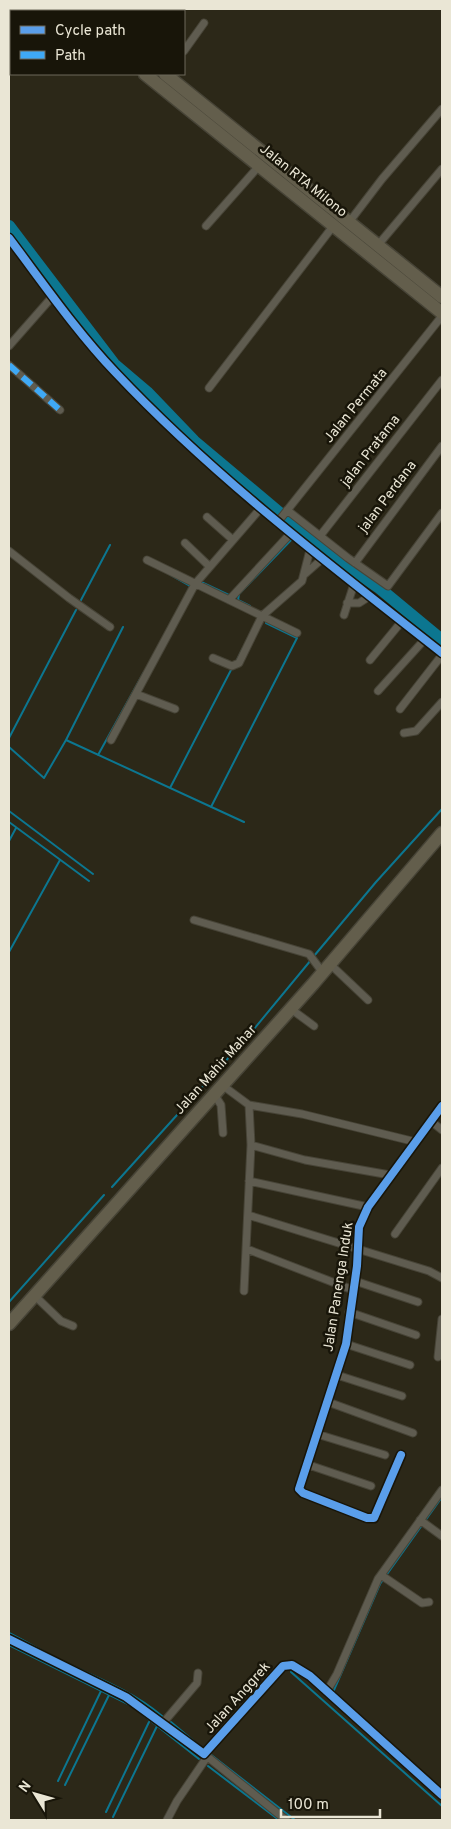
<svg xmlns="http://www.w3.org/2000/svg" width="451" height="1829" viewBox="0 0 451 1829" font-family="Overpass,sans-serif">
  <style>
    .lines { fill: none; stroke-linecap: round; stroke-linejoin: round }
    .stream { stroke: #0c7690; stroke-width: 2 }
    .river { stroke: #0c7690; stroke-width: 12 }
    .street-casing { stroke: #474437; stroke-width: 9 }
    .highway-casing { stroke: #474437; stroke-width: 15 }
    .street { stroke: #5f5c50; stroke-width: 7 }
    .highway { stroke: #635e4c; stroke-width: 12 }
    .quiet { stroke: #3fa9f5; stroke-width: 6; stroke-dasharray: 12 6; stroke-linecap: butt }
    .cycleway-casing { stroke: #181509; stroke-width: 11 }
    .cycleway { stroke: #5a9eea; stroke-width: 8 }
    .labels { text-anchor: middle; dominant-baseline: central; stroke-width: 5; stroke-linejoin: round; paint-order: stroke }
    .street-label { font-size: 14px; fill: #eae6d5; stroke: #181509 }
  </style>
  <rect width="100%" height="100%" fill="#2c2818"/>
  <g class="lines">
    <path class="stream" d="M296,534L300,530
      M167,573L190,586L188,591
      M199,581L231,596
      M81,600L110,545
      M250,606L238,600L239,594L293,538
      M123,627L66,740L244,822
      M236,662L243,648
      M9,738L76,610
      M9,747L44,778L66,740
      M98,755L144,672
      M170,788L232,668
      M211,807L297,638L266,623L267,620
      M9,811L93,874
      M9,822L89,881
      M9,841L16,828
      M9,952L60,860
      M314,956L376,882L442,809
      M185,1106L249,1035L311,960
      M112,1187L177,1115
      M9,1302L104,1195
      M9,1633C27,1642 45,1653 64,1662C98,1678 132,1691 162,1716
      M9,1645L132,1706L199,1759
      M291,1672L442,1806
      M334,1690L380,1584L442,1497
      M171,1722L202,1748
      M210,1754L295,1820
      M208,1766L279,1820
      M58,1781L101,1691
      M65,1785L109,1695
      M106,1812L149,1722
      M113,1817L157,1726"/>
    <path class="river" d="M9,226L114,364L147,392L194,441L319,546L378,587L442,640"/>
    <defs>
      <path id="street" d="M184,51L204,23
        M350,221L382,179L442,109
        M206,226L259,166
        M9,238C43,283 76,331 115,372C214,477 329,564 442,653
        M378,245L442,169
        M9,346L53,296
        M9,365L60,410
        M209,388L334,225
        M287,510L348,558L388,586L442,513
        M207,517L233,540
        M277,523L442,316
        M320,536L442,380
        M185,543L209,566
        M9,551L69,598L110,627
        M147,560L297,633
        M355,563L442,446
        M305,574L322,559
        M229,600L290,534
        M347,603H359L370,596
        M344,615L354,584
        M213,658L232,666L239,663L262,616L302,581L310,550
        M370,660L402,621
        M378,691L425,639
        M136,694L175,709
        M400,709L442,655
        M404,733L416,731L442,702
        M111,740L195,584L260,509
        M194,920L309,954L323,973
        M331,965L368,1000
        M291,1009L314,1026
        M222,1085L249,1105L251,1145L244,1291
        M214,1094L221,1105L223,1133
        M249,1105L302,1114L416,1142
        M432,1122L442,1130
        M251,1145L305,1160L390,1175
        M249,1181L368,1207
        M248,1215L429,1271L442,1278
        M395,1234L442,1168
        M247,1249L353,1290
        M355,1281L418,1302
        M35,1296L61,1321L73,1326
        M349,1312L416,1335
        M346,1344L410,1365
        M438,1357L442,1319
        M337,1375L402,1396
        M328,1402L413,1433
        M317,1434L385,1455
        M401,1455L374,1518H367L303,1493L299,1489L346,1344L357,1266L359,1227L368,1207L442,1106
        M306,1464L371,1486
        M420,1520L442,1536
        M381,1575L422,1603L429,1602
        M9,1639L126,1697L204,1754L283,1666L292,1665L310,1676L442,1795
        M327,1691L337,1674L378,1579L442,1490
        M163,1723L197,1683L198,1673
        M204,1754L286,1820
        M167,1820L177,1801L207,1757"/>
      <path id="highway" d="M63,9L66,11
        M83,9L86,11
        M145,74L442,313
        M165,74L442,297
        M9,1324L313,984L442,833"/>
    </defs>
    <use href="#street" class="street-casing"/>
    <use href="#highway" class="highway-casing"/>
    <use href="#street" class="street"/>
    <use href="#highway" class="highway"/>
    <path class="quiet" d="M9,365L60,410"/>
    <defs>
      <path id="cycleway" d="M9,238C43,283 76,331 115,372C214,477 329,564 442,653
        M401,1455L374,1518H367L303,1493L299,1489L346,1344L357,1266L359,1227L368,1207L442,1106
        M9,1639L126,1697L204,1754L283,1666L292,1665L310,1676L442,1795"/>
    </defs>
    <use href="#cycleway" class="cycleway-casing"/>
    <use href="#cycleway" class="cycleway"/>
  </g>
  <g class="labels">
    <g class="street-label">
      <text transform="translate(303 181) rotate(39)">Jalan RTA Milono</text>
      <text transform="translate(356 406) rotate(-51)">Jalan Permata</text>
      <text transform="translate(371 451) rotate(-52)">jalan Pratama</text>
      <text transform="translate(388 497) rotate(-53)">jalan Perdana</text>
      <text transform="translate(216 1070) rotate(-48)">Jalan Mahir Mahar</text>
      <text transform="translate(339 1287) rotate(-81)">Jalan Panenga Induk</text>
      <text transform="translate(238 1698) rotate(-48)">Jalan Anggrek</text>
    </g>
  </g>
  <rect width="451" height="1829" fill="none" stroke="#eae6d5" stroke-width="20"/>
  <rect x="10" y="10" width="175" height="65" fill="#181509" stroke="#6c695b"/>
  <rect x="20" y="26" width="25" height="8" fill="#5a9eea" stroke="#6c695b"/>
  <text x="55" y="35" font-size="15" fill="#eae6d5">Cycle path</text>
  <rect x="20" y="51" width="25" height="8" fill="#3fa9f5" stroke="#6c695b"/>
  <text x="55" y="60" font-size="15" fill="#eae6d5">Path</text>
  <g transform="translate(35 1794) rotate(307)" stroke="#181509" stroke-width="4" paint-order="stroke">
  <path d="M0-4L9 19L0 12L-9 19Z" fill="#eae6d5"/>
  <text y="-8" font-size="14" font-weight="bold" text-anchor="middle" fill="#eae6d5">N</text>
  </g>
  <path d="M281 1809v8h99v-8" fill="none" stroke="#eae6d5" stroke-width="2.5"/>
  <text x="288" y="1809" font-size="15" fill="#eae6d5" stroke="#181509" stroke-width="4" paint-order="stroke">100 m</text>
</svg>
